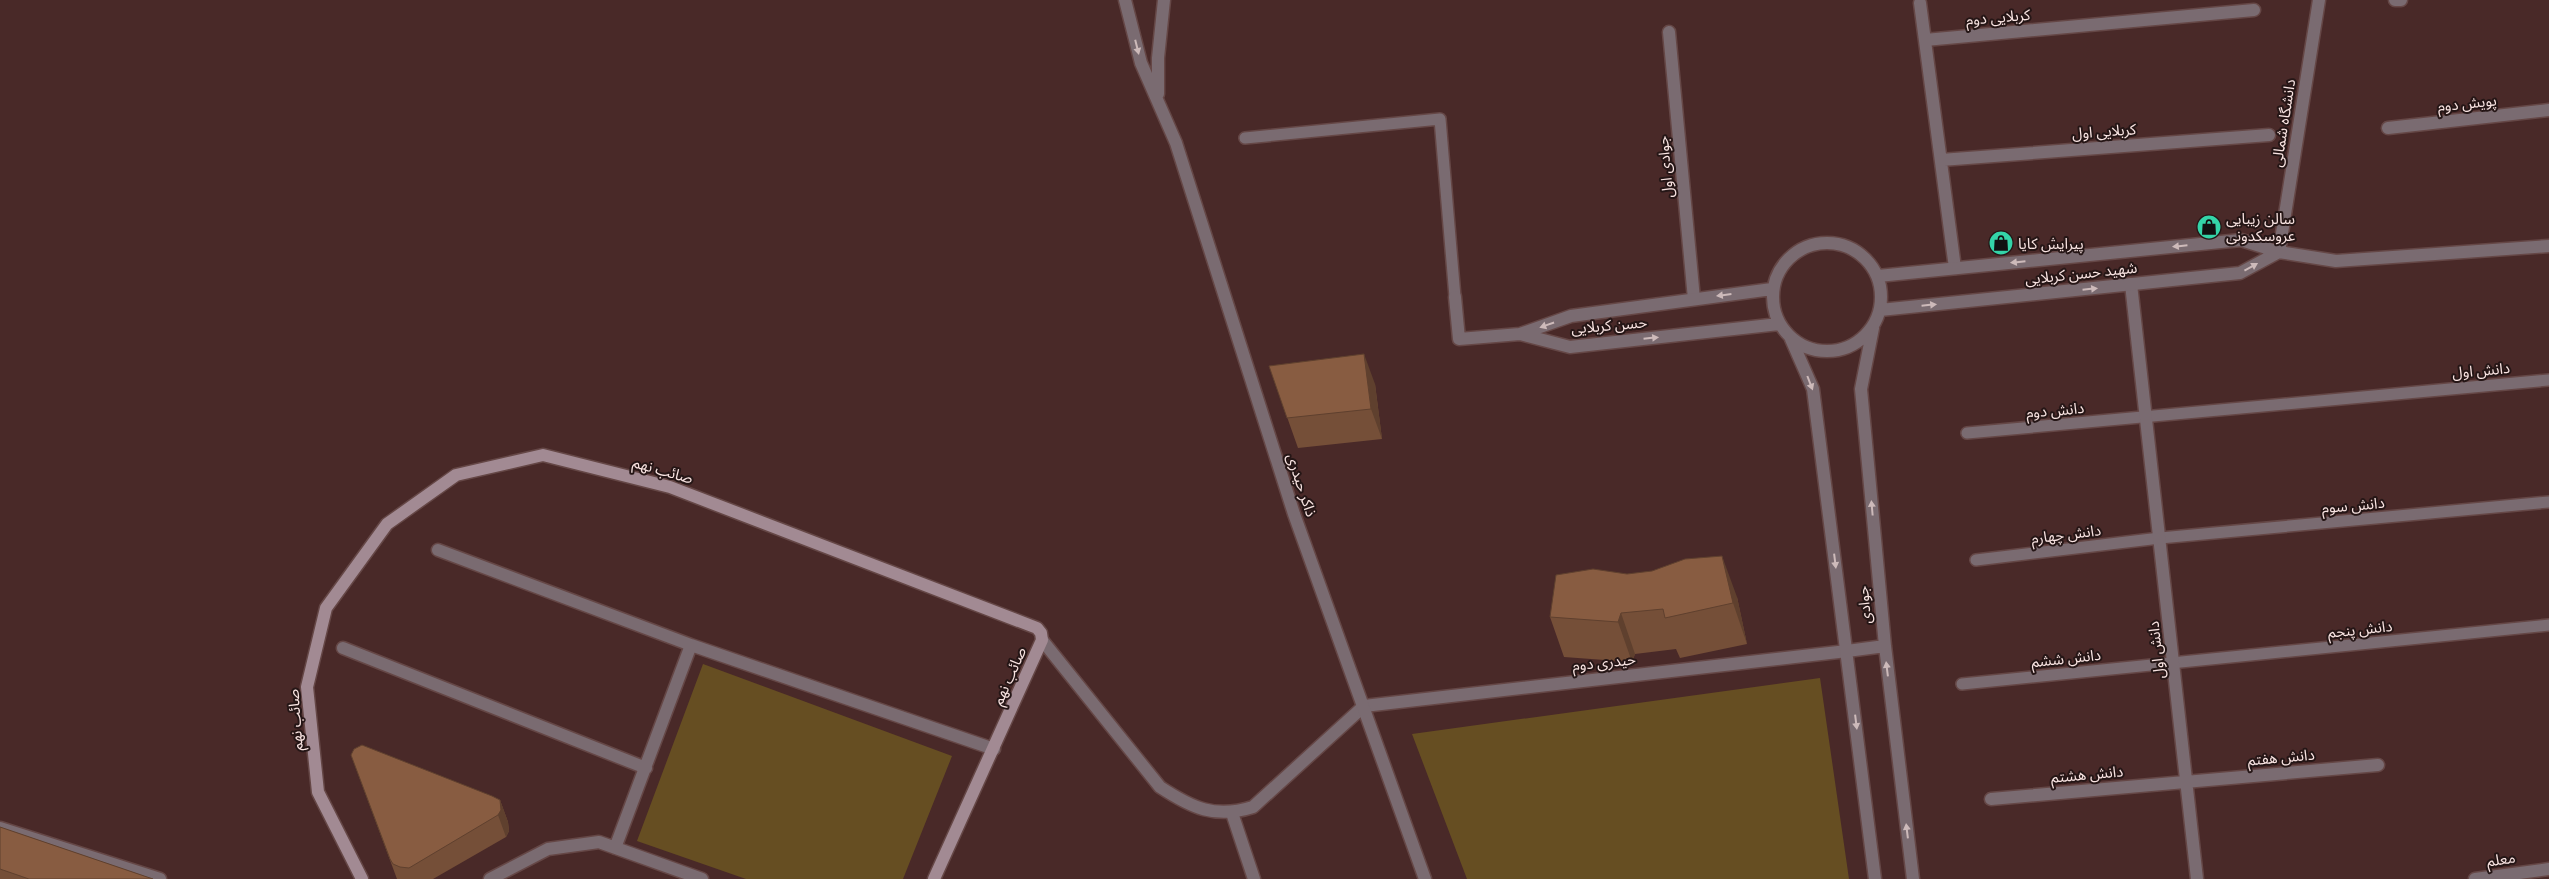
<svg xmlns="http://www.w3.org/2000/svg" width="2549" height="879" viewBox="0 0 2549 879" font-family="'IBM Plex Serif','Noto Sans Arabic',serif">
  <style>
    .green { fill: #664e22 }
    .lines { fill: none; stroke-linecap: round; stroke-linejoin: round }
    .service-casing { stroke: #654746; stroke-width: 14 }
    .minor-casing { stroke: #654746; stroke-width: 15 }
    .tertiary-casing { stroke: #654746; stroke-width: 15 }
    .secondary-casing { stroke: #654746; stroke-width: 15 }
    .service { stroke: #7a6b71; stroke-width: 11 }
    .minor { stroke: #7a6b71; stroke-width: 12 }
    .tertiary { stroke: #7a6b71; stroke-width: 12 }
    .secondary { stroke: #a28a93; stroke-width: 12 }
    .wall { fill: #754f38 }
    .shaded-wall { fill: #5f402e }
    .building { fill: #885c41; stroke: #5f402e }
    .oneway { fill: #cdbaba }
    .labels { text-anchor: middle; dominant-baseline: central; stroke-width: 4; stroke-linejoin: round; paint-order: stroke }
    .street-label { font-size: 15px; fill: #f9e4e2; stroke: #251616 }
    .poi-label { font-size: 15px; fill: #f9e4e2; stroke: #251616; text-anchor: start }
  </style>
  <rect width="100%" height="100%" fill="#492928"/>
  <path class="green" d="M703,664L952,756L903,879H746L637,841Z
    M1820,678L1849,879H1467L1412,734Z"/>
  <g class="lines">
    <defs>
      <path id="service" d="M1245,138L1440,119L1455,297
        M1967,433L2549,380
        M1976,560L2160,538L2549,502
        M1962,684L2549,625"/>
      <path id="minor" d="M2395,0H2401
        M1920,3L1955,268
        M1669,32L1694,299
        M1925,40L2254,10
        M2388,128L2549,110
        M1941,160L2269,135
        M2131,284L2197,879
        M438,550L691,645L994,749
        M1042,640L1160,787C1192,808 1215,819 1253,807L1364,706L1847,651
        M343,648L646,768
        M1991,799L2378,765
        M1232,813L1254,879
        M0,828L160,879
        M615,848L691,645
        M490,879L548,849L599,842L702,879"/>
      <path id="tertiary" d="M1125,0L1141,63L1176,143L1294,514L1425,879
        M1158,94V58L1164,0
        M1773 297a54 54 0 1 1 108 0a54 54 0 1 1-108 0Z
        M2279,252L2319,0
        M1878,276L2241,240L2279,252L2336,261L2549,246
        M1772,289L1571,316L1520,334L1570,347L1779,324
        M1455,297L1459,339L1520,334
        M1880,310L2240,273L2279,252
        M1873,328L1861,389L1885,646L1913,879
        M1791,339L1813,389L1875,879
        M1847,651L1885,646
        M2475,879L2549,869"/>
      <path id="secondary" d="M362,879L318,792L307,687L326,608L387,524L456,475L543,455L670,487L1037,628L1041,633L1042,640L934,879"/>
    </defs>
    <use href="#service" class="service-casing"/>
    <use href="#minor" class="minor-casing"/>
    <use href="#tertiary" class="tertiary-casing"/>
    <use href="#secondary" class="secondary-casing"/>
    <use href="#service" class="service"/>
    <use href="#minor" class="minor"/>
    <use href="#tertiary" class="tertiary"/>
    <use href="#secondary" class="secondary"/>
  </g>
  <path class="wall" d="M1269,366L1375,384L1382,439L1298,448Z
    M1737,597L1747,644L1680,658L1676,649L1635,654L1632,662L1564,657L1550,617Z
    M351,755L500,800L508,822L509,831L506,837L433,879H397Z
    M0,827L153,879H0Z"/>
  <path class="shaded-wall" d="M1364,354L1375,384L1382,439L1371,409Z
    M1722,556L1737,597L1747,644L1733,603Z
    M1621,613L1635,654L1632,662L1618,622Z
    M500,800L508,822L509,831L506,837L498,815Z"/>
  <path class="building" d="M1364,354L1371,409L1287,418L1269,366Z
    M1722,556L1733,603L1665,618L1663,609L1621,613L1618,622L1550,617L1556,575L1593,569L1627,574L1652,571L1685,559Z
    M362,745L492,796L500,800L501,810L498,815L409,868L400,867L393,864L390,859L351,755L354,749Z
    M0,827L153,879H29L0,869Z"/>
  <defs><path id="oneway-solid" d="M-6-.8H1V-3.2L6.5 0L1 3.2V.8H-6Z" transform="scale(1.25)"/></defs>
  <g class="oneway">
    <use href="#oneway-solid" transform="translate(1137 47) rotate(76)"/>
    <use href="#oneway-solid" transform="translate(2180 246) rotate(174)"/>
    <use href="#oneway-solid" transform="translate(2018 262) rotate(174)"/>
    <use href="#oneway-solid" transform="translate(2251 267) rotate(-29)"/>
    <use href="#oneway-solid" transform="translate(2090 289) rotate(-6)"/>
    <use href="#oneway-solid" transform="translate(1724 295) rotate(173)"/>
    <use href="#oneway-solid" transform="translate(1929 305) rotate(-6)"/>
    <use href="#oneway-solid" transform="translate(1547 325) rotate(161)"/>
    <use href="#oneway-solid" transform="translate(1651 338) rotate(-6)"/>
    <use href="#oneway-solid" transform="translate(1810 383) rotate(69)"/>
    <use href="#oneway-solid" transform="translate(1872 508) rotate(-95)"/>
    <use href="#oneway-solid" transform="translate(1835 561) rotate(83)"/>
    <use href="#oneway-solid" transform="translate(1887 669) rotate(-97)"/>
    <use href="#oneway-solid" transform="translate(1856 722) rotate(83)"/>
    <use href="#oneway-solid" transform="translate(1907 831) rotate(-97)"/>
  </g>
  <defs>
    <symbol id="shop-disc" viewBox="-11 -11 22 22"><circle r="9.5" fill="#34d4a8" stroke="#251616"/><path d="M-5-2.5h2.3a2.7 3.5 0 0 1 5.4 0H5L5.5 6h-11ZM-1.5-2.5h3a1.5 2.3 0 0 0-3 0Z" fill="#111"/></symbol>
  </defs>
  <g fill-rule="evenodd">
    <use href="#shop-disc" x="2195" y="213" width="28" height="28"/>
    <use href="#shop-disc" x="1987" y="229" width="28" height="28"/>
  </g>
  <g class="labels">
    <g class="street-label">
      <text transform="translate(1998 17) rotate(-5)">کربلایی دوم</text>
      <text transform="translate(2467 103) rotate(-6)">پویش دوم</text>
      <text transform="translate(2283 123) rotate(-81)">دانشگاه شمالی</text>
      <text transform="translate(2104 131) rotate(-4)">کربلایی اول</text>
      <text transform="translate(1665 167) rotate(-95)">جوادی اول</text>
      <text transform="translate(2081 273) rotate(-6)">شهید حسن کربلایی</text>
      <text transform="translate(1609 325) rotate(-5)">حسن کربلایی</text>
      <text transform="translate(2481 370) rotate(-5)">دانش اول</text>
      <text transform="translate(2055 410) rotate(-5)">دانش دوم</text>
      <text transform="translate(663 470) rotate(16)">صائب نهم</text>
      <text transform="translate(1302 485) rotate(72)">ذاکر حیدری</text>
      <text transform="translate(2353 505) rotate(-5)">دانش سوم</text>
      <text transform="translate(2066 534) rotate(-7)">دانش چهارم</text>
      <text transform="translate(1864 605) rotate(-95)">جوادی</text>
      <text transform="translate(2360 629) rotate(-6)">دانش پنجم</text>
      <text transform="translate(2156 650) rotate(-96)">دانش اول</text>
      <text transform="translate(2066 658) rotate(-6)">دانش ششم</text>
      <text transform="translate(1604 662) rotate(-6)">حیدری دوم</text>
      <text transform="translate(1009 676) rotate(-66)">صائب نهم</text>
      <text transform="translate(295 720) rotate(-94)">صائب نهم</text>
      <text transform="translate(2281 757) rotate(-5)">دانش هفتم</text>
      <text transform="translate(2087 774) rotate(-5)">دانش هشتم</text>
      <text transform="translate(2501 859) rotate(-8)">معلم</text>
    </g>
    <g class="poi-label">
      <text x="2226" y="218">سالن زیبایی<tspan x="2226" dy="17">عروسکدونی</tspan></text>
      <text x="2018" y="243">پیرایش کایا</text>
    </g>
  </g>
</svg>
